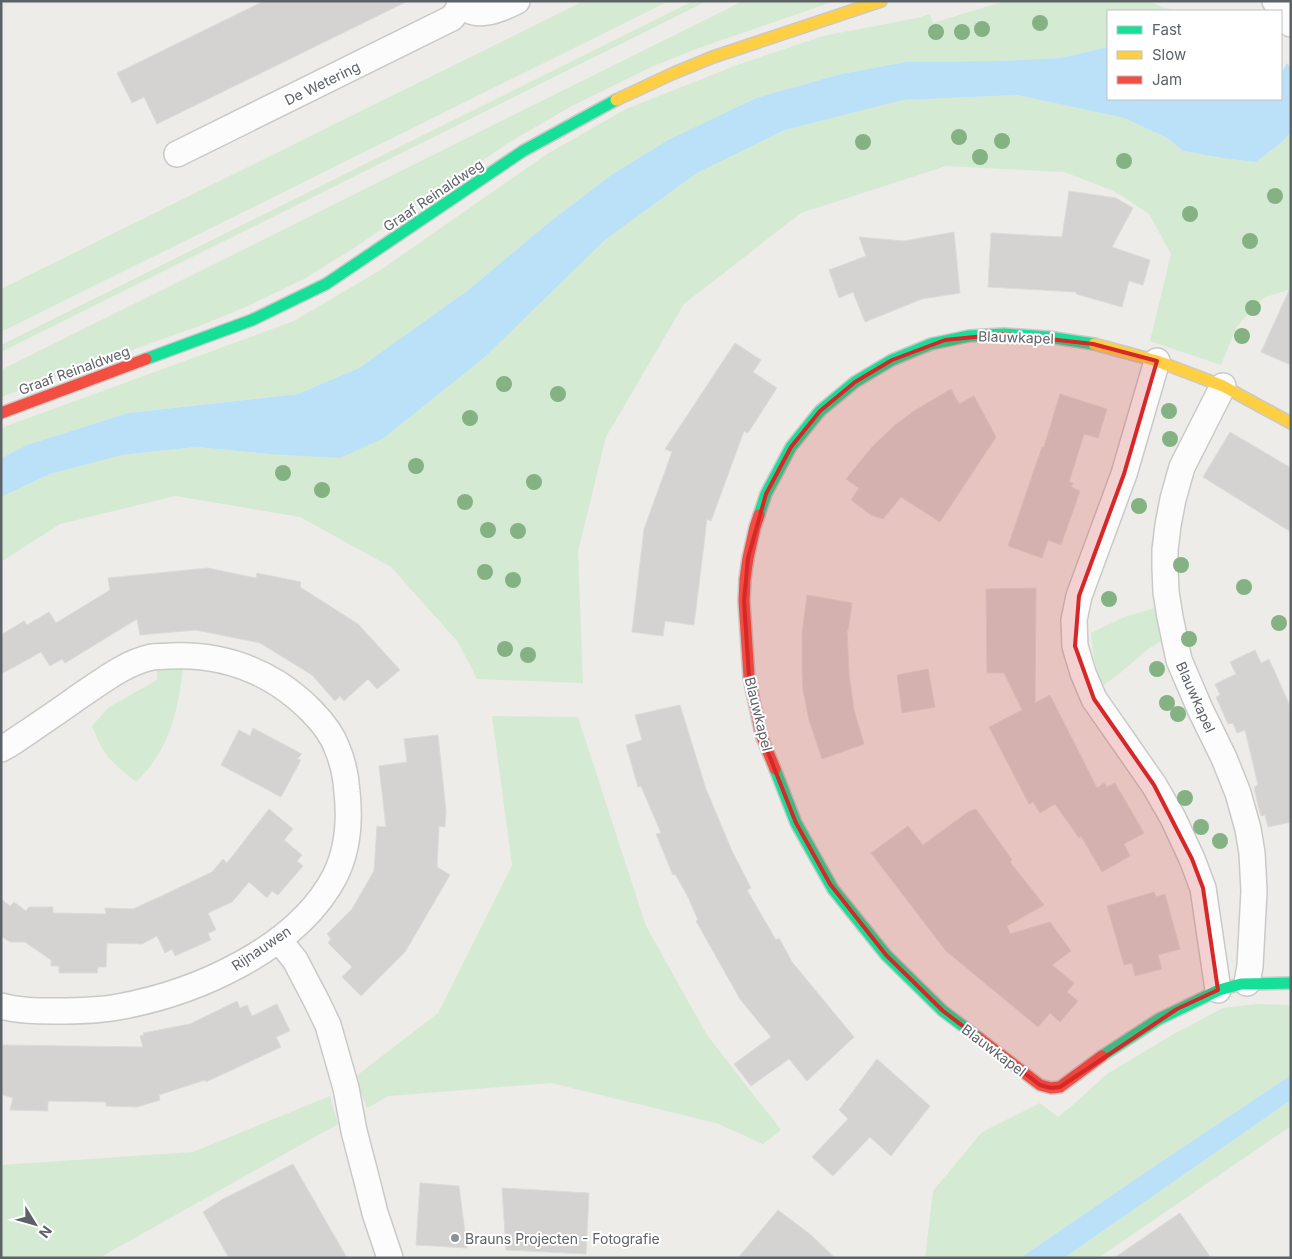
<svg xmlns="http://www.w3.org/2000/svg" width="1292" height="1259" viewBox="0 0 1292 1259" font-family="Inter,sans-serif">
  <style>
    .green { fill: #d5ead2 }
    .water { fill: #bbe1f8 }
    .building { fill: #d4d3d1; stroke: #dcdbd7 }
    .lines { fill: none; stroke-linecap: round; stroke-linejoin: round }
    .street-casing { stroke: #c9c9c8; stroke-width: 28 }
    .fast-casing { stroke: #c9c9c9; stroke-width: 14 }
    .slow-casing { stroke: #c9c9c9; stroke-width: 14 }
    .jam-casing { stroke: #c9c9c9; stroke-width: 14 }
    .street { stroke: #fcfcfc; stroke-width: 25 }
    .fast { stroke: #16e098; stroke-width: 11 }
    .slow { stroke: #ffcf43; stroke-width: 11 }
    .jam { stroke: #f24e42; stroke-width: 11 }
    .tree { fill: #84b283 }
    .marked { fill: #d62828; fill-opacity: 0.2; stroke: #d62828; stroke-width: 4; stroke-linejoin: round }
    .poi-dot { fill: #8f9294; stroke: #fff; stroke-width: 2 }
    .labels { text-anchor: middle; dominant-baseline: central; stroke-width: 4; stroke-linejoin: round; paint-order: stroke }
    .street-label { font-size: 14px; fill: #5d6267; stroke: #fff }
    .poi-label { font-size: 14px; fill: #5d6267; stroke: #fff; text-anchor: start }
  </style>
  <rect width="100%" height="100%" fill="#edece8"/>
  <path class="green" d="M584,1H669L1,332V289Z
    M693,1H707L1,352V345Z
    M743,1H835L696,49L651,67L570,107L508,143L354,248L304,279L248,306L202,325L1,397V370Z
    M1005,1H1148L1165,8L1179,11H1108V47L1060,58L997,61L906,62L841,74L756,98L668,140L611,175L547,224L467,291L359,368L298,394L128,413L27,445L1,458V428L294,321L382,269L547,154L626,109L737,65L823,36L917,18L930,14L933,23Z
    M1017,95L1124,118L1167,138L1183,151L1222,158L1256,162L1281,143L1291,132V289L1266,297L1256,304L1236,328L1221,365L1150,341L1171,254L1149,214L1114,191L1064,172L946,166L801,213L684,304L606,437L578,551L583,683L477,679L458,642L391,567L300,517L175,496L60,524L1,562V497L50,474L122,455L196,447L269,454L384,438L485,357L605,240L697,173L785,130L903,100Z
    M1158,607L1165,639L1148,649L1119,674L1104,685C1095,669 1092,651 1091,633L1124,617Z
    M183,669C178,712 169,751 136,782C124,772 110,762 102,748C98,741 95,733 92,726L109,707L157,680V671Z
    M492,716L578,717L646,926L707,1035L781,1130L763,1144L716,1123L551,1083L389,1096L367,1108L355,1077L438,1013L512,865Z
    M1256,1004L1291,1005V1075L1146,1172L1020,1258H925L933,1191L982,1132L1040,1103L1058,1117L1074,1104L1107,1074L1172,1035L1223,1008Z
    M330,1096L338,1124L99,1258H1V1165L193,1152Z
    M1291,1100V1126L1098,1258H1064Z"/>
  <path class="water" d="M1108,47V99H1281V70H1283L1287,63L1291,68V132L1281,143L1256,162L1222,158L1183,151L1167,138L1124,118L1017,95L903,100L785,130L697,173L605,240L485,357L384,438L340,458L269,454L196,447L122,455L50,474L1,497V458L27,445L128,413L298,394L359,368L467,291L547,224L611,175L668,140L756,98L841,74L906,62L997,61L1060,58Z
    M1291,1075V1100L1064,1258H1020L1146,1172Z"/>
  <path class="building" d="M264,1H408L157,124L144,97L132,103L117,73Z
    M1069,191L1116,198L1133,208L1112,247L1150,260L1143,285L1129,281L1122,307L1076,294V292L988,287L991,233L1062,237Z
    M954,232L960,293L922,299L865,322L853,292L839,298L829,270L866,256L859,237L904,241Z
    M1291,286V365L1261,352Z
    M735,343L761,360L753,372L777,388L748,433L744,431L711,521L707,519L694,625L665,621L663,636L632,632L644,529L672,452L665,449Z
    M951,389L959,404L974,396L996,437L940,522L901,497L883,519L871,515L851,500L859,488L846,479L872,447L894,426L914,411Z
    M1060,394L1107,409L1098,438L1084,434L1069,482L1073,483L1071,487L1080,491L1061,545L1048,540L1042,558L1008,546L1042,447H1044Z
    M1230,432L1291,468V532L1203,477Z
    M208,568L256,578L257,573L301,582L300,587L358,624L400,670L377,689L368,679L344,701L340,696L335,701L312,675L260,643L196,630L140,635L137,619L65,663L62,659L50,666L41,652L1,674V635L24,621L27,625L49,612L56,623L110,590L108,578Z
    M1036,588L1035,703L1050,695L1097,788L1104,783L1107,787L1115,783L1144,833L1124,844L1130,856L1102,872L1081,836L1079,838L1055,804L1040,813L1033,802L1029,804L989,727L1022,710L1004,673H987L986,589Z
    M807,595L852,603L848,631L847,630L849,674L854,710L864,744L822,759L809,720L803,690L802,669V634Z
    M1255,650L1261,663L1269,659L1291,708V822L1268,827L1265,815L1261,816L1257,801L1254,787L1258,785L1245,730L1237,733L1233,723L1228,724L1216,697L1220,695L1215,684L1236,674L1230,662Z
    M928,669L935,707L902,713L897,675Z
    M680,705L706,789L732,851L751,888L747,890L776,940L779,938L792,962L854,1037L807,1081L789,1059L751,1086L734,1064L771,1037L740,999L696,921L698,920L688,897L675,874L673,875L656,834L661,833L641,786L638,787L626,745L642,740L635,715Z
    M253,728L302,754L297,759L301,760L281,797L221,765L239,730L250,736Z
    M438,735L446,811L445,827L439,826L437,867L450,875L405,952L361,996L342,977L352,967L328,943L331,939L327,934L352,909L374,871L377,826L386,827L379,766L407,762L404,739Z
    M269,809L293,829L284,840L302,855L297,861L303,866L278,895L272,891L267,898L249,882L232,902L208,913L216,930L208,933L211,940L175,956L172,949L165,953L157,936L142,944L107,943L106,967H98L97,973H59V966H51V960L25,942H10L1,936V899L10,906L14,902L26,911L29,907H53V913L106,914L105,908L133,909L168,893L212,872L223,859L227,863Z
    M976,809L1012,860L1010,862L1044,905L1007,926L1010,934L1050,922L1071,951L1052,965L1074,983L1067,992L1078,1001L1060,1022L1050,1013L1038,1027L946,951L871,853L908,826L923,845L968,812Z
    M1154,892L1156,897L1165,894L1180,949L1158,955L1162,969L1135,976L1132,963L1124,965L1107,906Z
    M237,1001L240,1008L247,1005L252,1016L277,1004L290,1031L276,1037L281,1047L206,1082L205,1080L159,1095L160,1100L137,1107L106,1106V1102L48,1101V1111L10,1110L13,1098L1,1094V1045L143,1047L140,1036L144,1035L143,1033L190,1024Z
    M877,1059L930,1106L891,1156L870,1137L833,1176L812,1157L848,1119L839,1110Z
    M293,1164L347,1258H229L203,1212L223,1199Z
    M420,1183L459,1186L467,1248L416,1245Z
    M502,1188L589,1193L586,1254L506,1250Z
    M778,1210L811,1235L835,1258H738Z
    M1180,1213L1211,1258H1114Z"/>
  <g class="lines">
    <defs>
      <path id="street" d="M459,1C473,22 499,10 517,1
        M1275,1L1291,24
        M177,154L452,18L462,5
        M1157,361L1124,474L1079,596L1074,620L1075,646L1083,673L1094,699L1154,785L1173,818L1192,859L1203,888L1218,990
        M1223,386L1182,467L1173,499L1168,525L1165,550V567L1166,592L1170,617L1179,660L1200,709L1224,758L1238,793L1248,829L1252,853L1254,891L1250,966L1247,983
        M1,749L10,744C32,729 55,714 77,698C100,683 124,663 152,657C157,656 164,657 170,656C209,654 243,662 277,683C299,697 328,723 337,748C343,762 346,777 347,792C350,820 348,850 335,876C297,949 196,993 118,1007C97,1011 76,1011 55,1011C37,1011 19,1011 1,1006
        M279,940L295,960L317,1002L328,1025L346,1088L354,1131L367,1181L375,1213L390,1258"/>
      <path id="fast" d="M146,359L252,320L326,284L523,151L616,100
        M759,515L766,494L791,447L820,411L855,382L892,360L931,344L969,336L1004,334L1048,337L1094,344
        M775,769L796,823L833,889L886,955L943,1011L979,1038
        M1102,1056L1159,1019L1219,990L1241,984L1291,983"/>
      <path id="slow" d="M616,100L674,73L713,57L881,1
        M1094,344L1157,361L1223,386L1291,423"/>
      <path id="jam" d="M1,413L146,359
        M759,515L755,527L748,558L745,579L744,601L749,677L761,735L775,769
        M979,1038L1040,1085L1051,1088L1060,1087L1102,1056"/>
    </defs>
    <use href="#street" class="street-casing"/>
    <use href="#fast" class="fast-casing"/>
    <use href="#slow" class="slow-casing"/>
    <use href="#jam" class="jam-casing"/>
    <use href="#street" class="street"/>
    <use href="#fast" class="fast"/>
    <use href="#slow" class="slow"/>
    <use href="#jam" class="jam"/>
  </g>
  <g class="tree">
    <circle cx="1040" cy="23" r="8"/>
    <circle cx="982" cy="29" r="8"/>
    <circle cx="936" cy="32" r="8"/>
    <circle cx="962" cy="32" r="8"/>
    <circle cx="959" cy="137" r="8"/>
    <circle cx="1002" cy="141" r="8"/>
    <circle cx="863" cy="142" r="8"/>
    <circle cx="980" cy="157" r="8"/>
    <circle cx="1124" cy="161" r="8"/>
    <circle cx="1275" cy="196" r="8"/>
    <circle cx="1190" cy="214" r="8"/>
    <circle cx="1250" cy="241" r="8"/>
    <circle cx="1253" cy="308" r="8"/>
    <circle cx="1242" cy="336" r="8"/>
    <circle cx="504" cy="384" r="8"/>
    <circle cx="558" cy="394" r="8"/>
    <circle cx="1169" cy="411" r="8"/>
    <circle cx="470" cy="418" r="8"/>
    <circle cx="1170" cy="439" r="8"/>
    <circle cx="416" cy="466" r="8"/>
    <circle cx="283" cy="473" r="8"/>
    <circle cx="534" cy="482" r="8"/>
    <circle cx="322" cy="490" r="8"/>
    <circle cx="465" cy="502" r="8"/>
    <circle cx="1139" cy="506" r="8"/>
    <circle cx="488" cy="530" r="8"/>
    <circle cx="518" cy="531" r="8"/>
    <circle cx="1181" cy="565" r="8"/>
    <circle cx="485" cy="572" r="8"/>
    <circle cx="513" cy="580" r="8"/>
    <circle cx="1244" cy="587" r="8"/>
    <circle cx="1109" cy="599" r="8"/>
    <circle cx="1279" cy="623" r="8"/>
    <circle cx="1189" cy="639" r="8"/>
    <circle cx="505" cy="649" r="8"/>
    <circle cx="528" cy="655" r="8"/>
    <circle cx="1157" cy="669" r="8"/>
    <circle cx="1167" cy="703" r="8"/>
    <circle cx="1178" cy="714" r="8"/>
    <circle cx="1185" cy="798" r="8"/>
    <circle cx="1201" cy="827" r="8"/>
    <circle cx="1220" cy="841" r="8"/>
  </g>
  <path class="marked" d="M1004,334L1093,344L1157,361L1124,474L1079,596L1075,646L1094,699L1154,785L1192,859L1203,888L1218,990L1177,1009L1060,1087L1051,1088L1040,1085L943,1011L886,955L830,884L796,823L761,735L749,677L744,601L748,558L766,494L791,447L820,411L855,382L892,360L945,340Z"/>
  <circle class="poi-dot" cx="455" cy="1238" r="5"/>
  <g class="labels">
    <g class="street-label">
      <text transform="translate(322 83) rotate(-26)">De Wetering</text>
      <text transform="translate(433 195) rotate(-34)">Graaf Reinaldweg</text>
      <text transform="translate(1016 337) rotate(2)">Blauwkapel</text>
      <text transform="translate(74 370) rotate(-20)">Graaf Reinaldweg</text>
      <text transform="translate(1196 697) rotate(66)">Blauwkapel</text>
      <text transform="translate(759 714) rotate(76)">Blauwkapel</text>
      <text transform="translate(261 948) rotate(-34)">Rijnauwen</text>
      <text transform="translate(994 1050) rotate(37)">Blauwkapel</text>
    </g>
    <g class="poi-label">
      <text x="465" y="1238">Brauns Projecten - Fotografie</text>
    </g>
  </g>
  <rect width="1292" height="1259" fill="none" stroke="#5d6267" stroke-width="5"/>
  <rect x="1107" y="10" width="175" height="90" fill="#ffffff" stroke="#bec0c2"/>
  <rect x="1117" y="26" width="25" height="8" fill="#16e098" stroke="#bec0c2"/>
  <text x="1152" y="35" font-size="15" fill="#5d6267">Fast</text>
  <rect x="1117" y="51" width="25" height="8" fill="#ffcf43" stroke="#bec0c2"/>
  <text x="1152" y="60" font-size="15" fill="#5d6267">Slow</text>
  <rect x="1117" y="76" width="25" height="8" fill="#f24e42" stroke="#bec0c2"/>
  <text x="1152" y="85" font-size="15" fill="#5d6267">Jam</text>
  <g transform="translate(35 1224) rotate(127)" stroke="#ffffff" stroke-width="4" paint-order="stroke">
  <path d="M0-4L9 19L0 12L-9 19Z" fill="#5d6267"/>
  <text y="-8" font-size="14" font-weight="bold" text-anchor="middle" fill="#5d6267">N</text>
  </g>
</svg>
